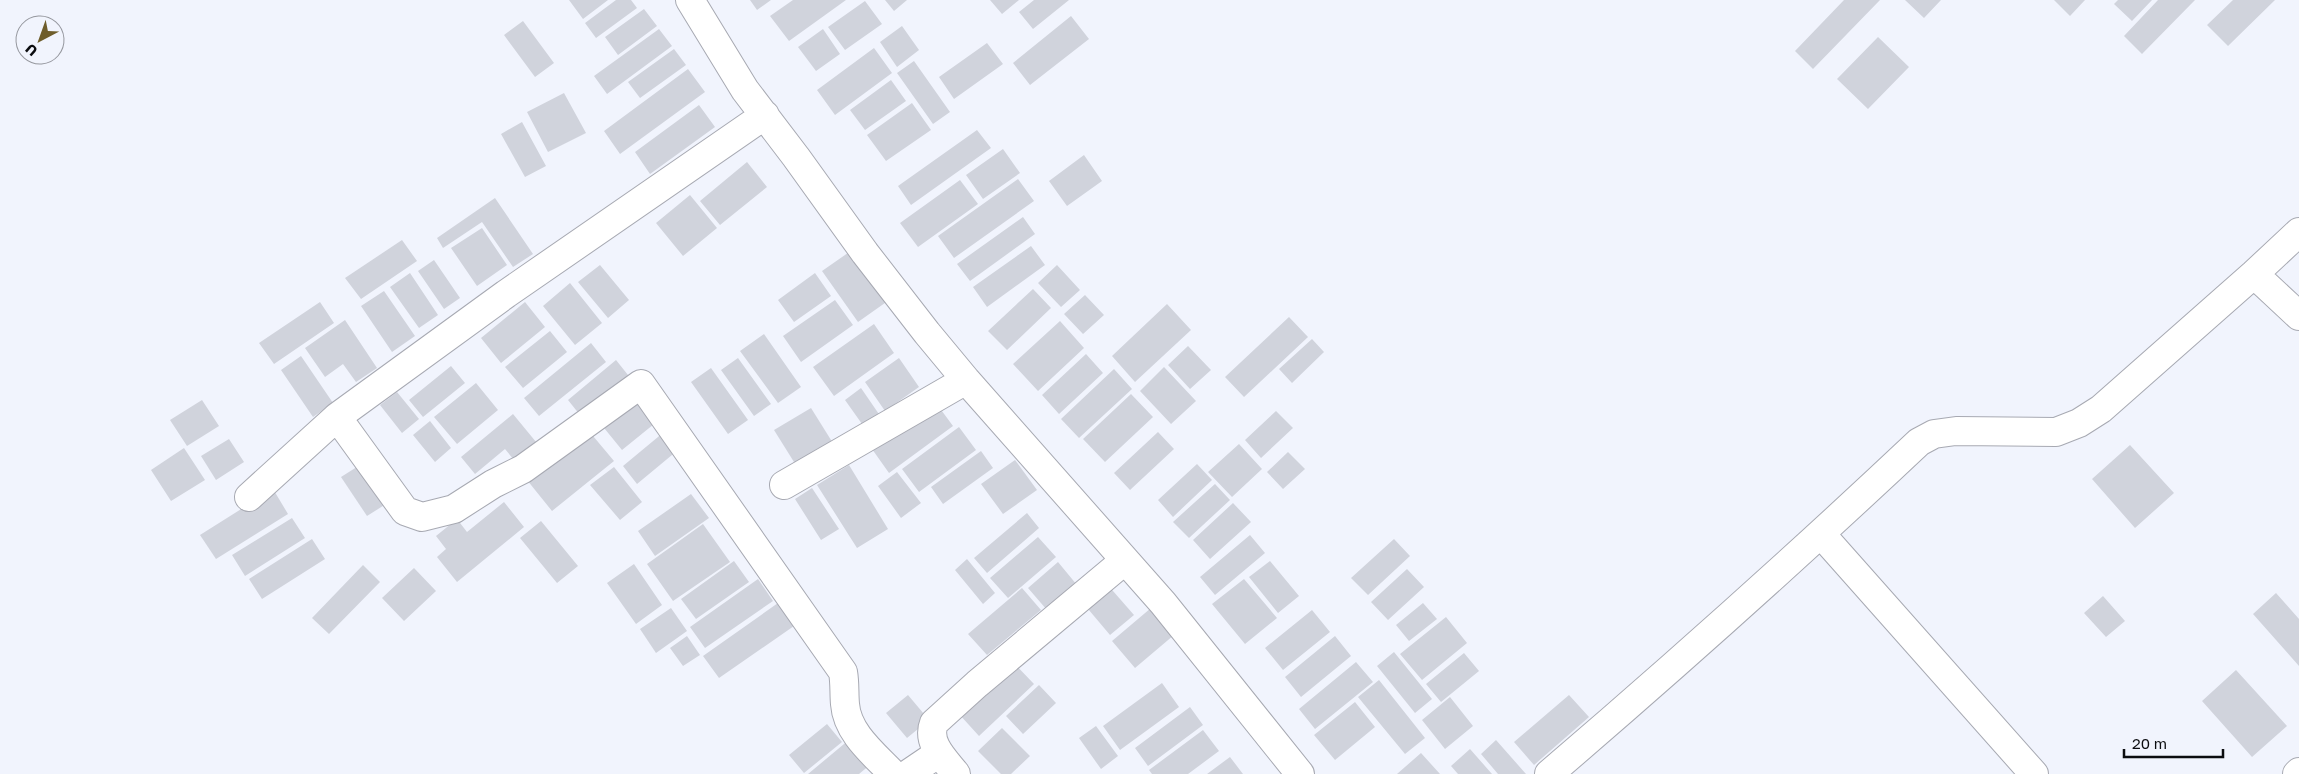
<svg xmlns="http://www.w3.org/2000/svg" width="2299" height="774" viewBox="0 0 2299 774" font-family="'Golos Text',sans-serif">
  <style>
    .building { fill: #d0d3dc }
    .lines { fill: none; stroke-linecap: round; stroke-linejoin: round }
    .minor-casing { stroke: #a7a9b2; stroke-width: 30 }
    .minor { stroke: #fff; stroke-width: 28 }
  </style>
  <rect width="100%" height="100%" fill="#f1f4fd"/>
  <path class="building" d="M569,0H608L583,19Z
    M616,0H631L637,8L596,38L585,23Z
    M750,0H771L757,10Z
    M793,0H846L789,41L770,16Z
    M885,0H907L894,11Z
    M990,0H1019L1002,14Z
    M1034,0H1069L1033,29L1019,12Z
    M1844,0H1880L1813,69L1795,51Z
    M1905,0H1941L1924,18Z
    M2054,0H2085L2070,16Z
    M2118,0H2152L2132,21L2114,4Z
    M2158,0H2195L2142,54L2124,36Z
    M2233,0H2275L2228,46L2207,25Z
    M865,1L882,24L845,50L828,27Z
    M644,9L657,26L618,55L605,37Z
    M1071,16L1089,39L1030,85L1013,63Z
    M523,21L554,63L535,77L504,35Z
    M902,26L919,50L897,67L880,42Z
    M659,29L672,46L607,94L594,76Z
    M823,29L840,54L816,71L798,47Z
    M1878,37L1909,67L1868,109L1837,79Z
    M987,43L1003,64L954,99L939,77Z
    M874,48L892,73L835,115L817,90Z
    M674,49L686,65L640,98L628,82Z
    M914,61L950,112L933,124L897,73Z
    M688,69L705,92L620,154L604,131Z
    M891,80L906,101L865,130L850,110Z
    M564,93L586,133L548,152L527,112Z
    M912,103L931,130L886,161L867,135Z
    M699,105L715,127L650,174L635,152Z
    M522,122L546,166L525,177L501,134Z
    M977,130L991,148L911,205L898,186Z
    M1003,149L1020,173L983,199L966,175Z
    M1084,155L1102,181L1067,206L1049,181Z
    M747,162L767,187L720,225L700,201Z
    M1018,179L1034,201L954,258L938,236Z
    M960,180L978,204L918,247L900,223Z
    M690,195L717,228L683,256L656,223Z
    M495,198L533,254L513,267L482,222L443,248L437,238Z
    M1023,217L1035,234L970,281L957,264Z
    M482,228L507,265L477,286L451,248Z
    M402,240L417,261L361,299L345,278Z
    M1031,246L1045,265L987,307L973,287Z
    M855,248L892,298L858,322L822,271Z
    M434,260L460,298L444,309L418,271Z
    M600,265L629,300L608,318L578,282Z
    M1057,265L1080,290L1061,307L1038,283Z
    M410,273L438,315L419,328L390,287Z
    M815,273L831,296L794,322L778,300Z
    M570,283L602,323L575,345L543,306Z
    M1033,289L1051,308L1007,350L988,331Z
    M384,291L415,336L392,352L361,306Z
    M1085,295L1104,315L1083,334L1064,314Z
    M835,300L853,325L801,362L783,336Z
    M320,302L334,323L274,364L259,343Z
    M525,302L545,327L501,363L481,338Z
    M1167,304L1191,330L1135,382L1112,356Z
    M1289,317L1308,337L1244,397L1225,377Z
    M345,320L377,368L356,382L343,364L325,377L305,348Z
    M1060,321L1084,348L1038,391L1013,364Z
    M874,324L894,353L834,396L813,367Z
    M550,331L567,352L523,388L505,367Z
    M764,334L801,387L778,403L740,351Z
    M1312,339L1324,352L1292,383L1279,369Z
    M591,343L606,362L539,416L524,398Z
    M1188,346L1211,370L1190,389L1168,365Z
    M1086,354L1103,373L1059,414L1042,395Z
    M301,356L333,403L313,417L281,370Z
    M738,358L771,404L754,416L721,370Z
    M899,358L919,387L885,411L865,382Z
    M616,360L632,380L584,420L568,400Z
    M451,366L465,383L423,417L409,400Z
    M1164,367L1196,401L1171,424L1140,391Z
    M711,368L748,420L728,434L691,382Z
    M1114,369L1132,389L1079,438L1061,419Z
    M476,383L498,410L457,444L434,417Z
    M861,388L883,420L867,431L845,400Z
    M397,392L419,419L402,433L380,405Z
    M636,393L659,420L622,450L600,423Z
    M1131,394L1153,417L1105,462L1083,439Z
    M202,400L219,426L187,446L170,420Z
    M936,403L953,426L889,473L872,449Z
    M811,408L836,448L799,470L774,430Z
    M1276,411L1293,428L1261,458L1245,440Z
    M513,414L541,448L519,466L505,449L475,474L461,457Z
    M430,421L451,448L435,462L413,435Z
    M959,427L976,450L919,492L902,469Z
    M588,430L614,461L552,511L527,480Z
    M664,432L678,450L637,484L623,466Z
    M1158,432L1174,449L1130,490L1114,473Z
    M229,439L244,462L216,480L201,456Z
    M1239,444L1262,469L1232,497L1208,472Z
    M2130,445L2174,493L2135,528L2092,479Z
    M184,448L205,480L171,501L151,470Z
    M981,451L993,468L943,504L931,487Z
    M1288,452L1305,469L1283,489L1267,472Z
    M1015,460L1037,490L1003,514L981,484Z
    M1197,464L1212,480L1173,517L1158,500Z
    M360,465L386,504L367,516L341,477Z
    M849,465L888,529L857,548L817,485Z
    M614,467L642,502L620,520L590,485Z
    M897,472L921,503L901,518L878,486Z
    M1215,484L1230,500L1189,538L1173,522Z
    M812,488L839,529L821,540L795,499Z
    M273,489L288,514L216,559L200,535Z
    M691,494L709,518L655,556L638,531Z
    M504,502L524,527L457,582L437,557L446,549L436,536L457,519L467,532Z
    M1233,503L1251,522L1210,559L1193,540Z
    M1027,513L1039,528L987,573L974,558Z
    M292,518L305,538L245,576L232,555Z
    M541,521L578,566L557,583L520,538Z
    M703,524L730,562L673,601L647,564Z
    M1250,535L1265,553L1215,595L1200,577Z
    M1038,537L1056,557L1008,598L990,578Z
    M312,539L325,559L262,599L249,579Z
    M1394,539L1410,556L1368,595L1351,578Z
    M967,559L995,593L983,604L955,570Z
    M734,561L749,582L696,619L681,599Z
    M1270,561L1299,596L1278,613L1249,577Z
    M1058,562L1077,585L1047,610L1028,588Z
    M634,564L662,605L636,624L607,583Z
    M363,565L380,582L329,634L312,618Z
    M414,568L436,591L404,621L382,598Z
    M1407,569L1424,587L1388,620L1371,602Z
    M758,579L773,601L705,648L690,627Z
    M1244,579L1277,618L1245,644L1212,604Z
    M1106,583L1134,615L1110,635L1083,603Z
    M1022,588L1041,610L987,655L968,634Z
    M2276,593L2299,619V666L2253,614Z
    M2103,596L2125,621L2106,637L2084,613Z
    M778,603L794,626L719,678L703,656Z
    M1423,603L1437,619L1409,641L1396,625Z
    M671,608L687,631L656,653L640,629Z
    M1151,608L1174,635L1135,668L1112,641Z
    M1312,610L1330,632L1283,670L1265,648Z
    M1446,617L1467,643L1422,680L1400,654Z
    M687,636L700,655L683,666L670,648Z
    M1335,636L1351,656L1301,697L1285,677Z
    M1394,652L1432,699L1415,713L1377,666Z
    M1464,653L1479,671L1441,702L1426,684Z
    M1013,662L1034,684L979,736L959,714Z
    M1356,662L1373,682L1315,729L1299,709Z
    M2236,670L2287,726L2252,757L2202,701Z
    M1379,680L1425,738L1405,754L1358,697Z
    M1162,683L1179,707L1120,750L1103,726Z
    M1039,685L1056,703L1023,734L1006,716Z
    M908,695L929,720L907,738L886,713Z
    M1569,695L1589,717L1534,765L1514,742Z
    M1450,697L1473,726L1445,749L1422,720Z
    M1355,702L1375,727L1335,760L1314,735Z
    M1190,707L1203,725L1148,766L1135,748Z
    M827,724L842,742L804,773L789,755Z
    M1096,726L1118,756L1101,769L1079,738Z
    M1002,728L1030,756L1011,774H1001L978,751Z
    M1203,730L1219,751L1188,774H1152L1149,770Z
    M850,739L871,764L859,774H808Z
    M1496,740L1526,774H1498L1481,754Z
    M1470,749L1492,774H1458L1451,766Z
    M1421,753L1440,774H1397Z
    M1230,757L1243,774H1207Z"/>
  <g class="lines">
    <defs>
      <path id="minor" d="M690,0L745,90L796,157L865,253L927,333L966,380L1163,603L1300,774
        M2254,274L2299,316
        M337,417L405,511L422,517L454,509L493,484L523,469L641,384L843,672C845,683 844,693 845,704C847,733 874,754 893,774
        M784,485L966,380
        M249,497L337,417L506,294L765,115
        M1821,534L2034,774
        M908,774L939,753
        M956,774C945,760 926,743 934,723L977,684L1124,561
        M1549,774C1675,666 1798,556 1919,442L1934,434L1956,431L2056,432L2079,423L2101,409L2254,274L2299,232
        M2297,774L2299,772"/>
    </defs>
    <use href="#minor" class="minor-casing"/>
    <use href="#minor" class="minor"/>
  </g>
  <g transform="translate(40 40) rotate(221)"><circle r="24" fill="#f1f4fd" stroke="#95979e"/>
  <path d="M0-4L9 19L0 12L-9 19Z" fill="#6e5d2b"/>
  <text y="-8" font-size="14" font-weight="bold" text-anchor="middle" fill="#0b0c0f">U</text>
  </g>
  <path d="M2124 749v8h99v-8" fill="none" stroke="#0b0c0f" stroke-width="2.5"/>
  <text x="2132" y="749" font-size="15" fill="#0b0c0f" stroke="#f1f4fd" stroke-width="4" paint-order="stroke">20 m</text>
</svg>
